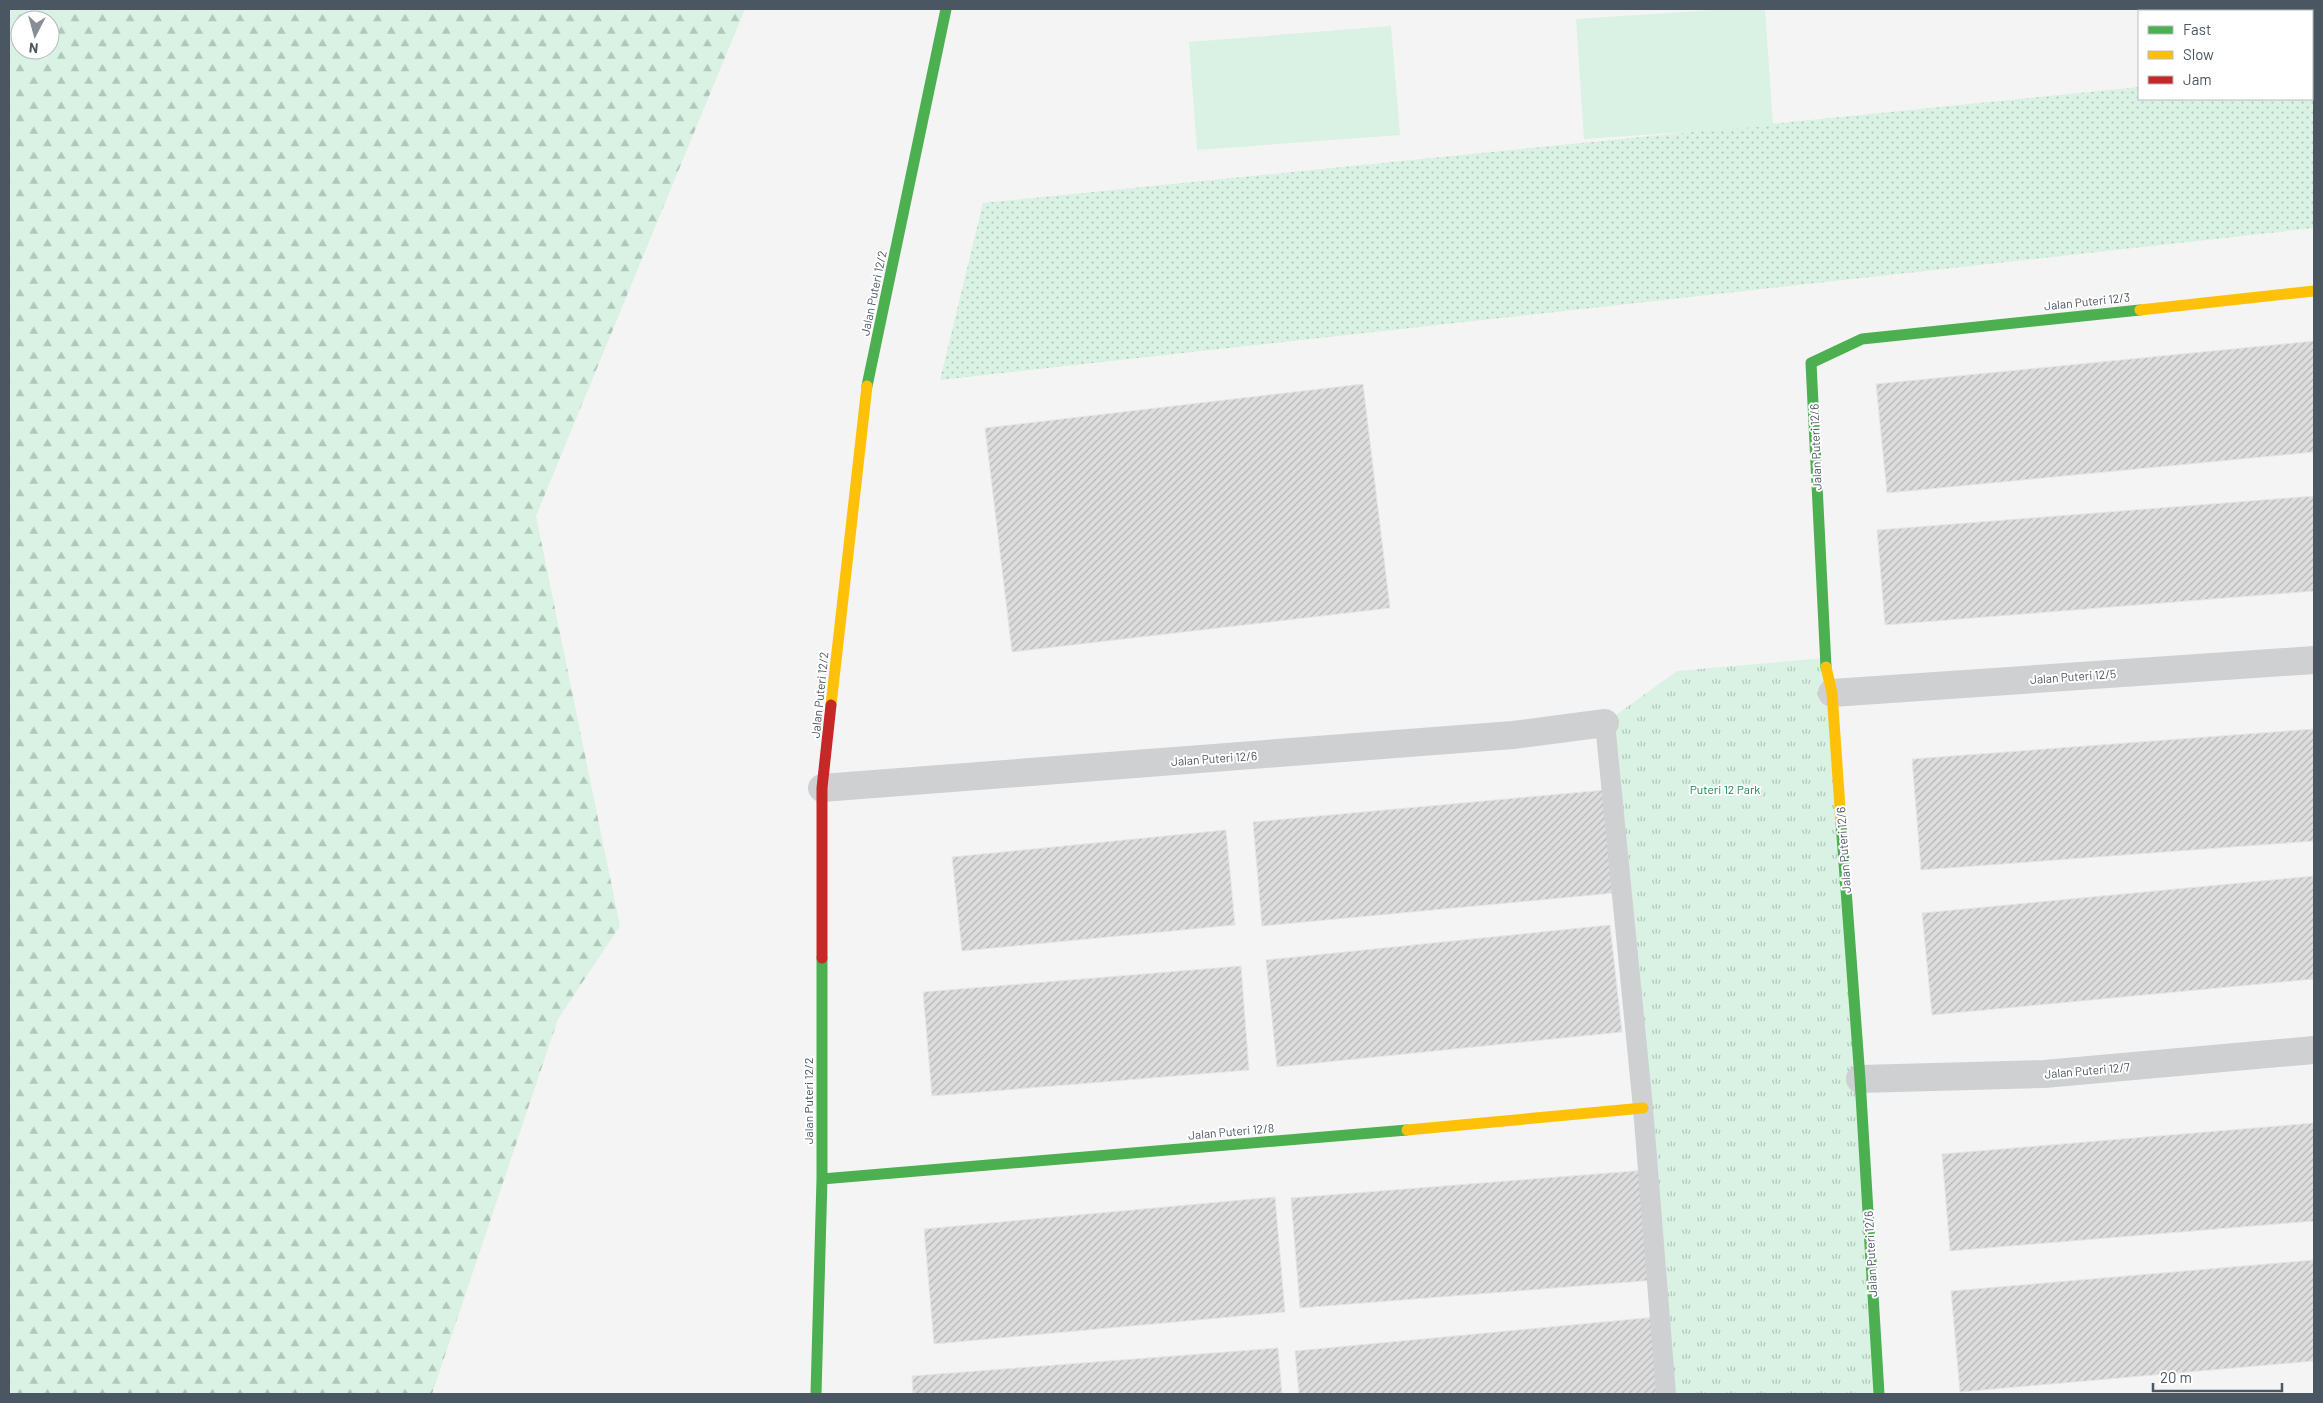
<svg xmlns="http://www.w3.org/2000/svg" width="2323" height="1403" viewBox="0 0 2323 1403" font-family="Barlow,sans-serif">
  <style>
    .grass { fill: url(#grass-dots) }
    .forest { fill: url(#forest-firs); fill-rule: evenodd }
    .park { fill: url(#park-tufts) }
    .garden { fill: #d9f2e3 }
    .building { fill: url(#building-hatch); stroke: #e5e6e7 }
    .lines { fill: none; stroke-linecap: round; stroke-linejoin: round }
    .lane { stroke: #ced0d2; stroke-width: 20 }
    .street { stroke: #ced0d2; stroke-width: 28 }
    .fast { stroke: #4caf50; stroke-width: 11 }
    .slow { stroke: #ffc107; stroke-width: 11 }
    .jam { stroke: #c62828; stroke-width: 11 }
    .labels { text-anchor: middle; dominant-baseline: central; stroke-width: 4; stroke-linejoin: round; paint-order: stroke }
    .street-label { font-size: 12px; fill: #4a5661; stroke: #fff }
    .park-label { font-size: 12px; fill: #17864f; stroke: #fff }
  </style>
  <defs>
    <pattern id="grass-dots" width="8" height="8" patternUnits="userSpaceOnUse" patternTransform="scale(1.25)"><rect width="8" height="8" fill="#d9f2e3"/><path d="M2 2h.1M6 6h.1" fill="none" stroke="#b2c7bb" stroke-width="1.8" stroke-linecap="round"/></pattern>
    <pattern id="forest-firs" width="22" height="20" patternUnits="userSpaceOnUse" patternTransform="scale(1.25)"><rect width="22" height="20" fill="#d9f2e3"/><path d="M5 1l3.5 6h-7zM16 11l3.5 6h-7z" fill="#b2c7bb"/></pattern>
    <pattern id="park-tufts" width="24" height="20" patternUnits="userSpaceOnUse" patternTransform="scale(1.25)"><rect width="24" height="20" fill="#d9f2e3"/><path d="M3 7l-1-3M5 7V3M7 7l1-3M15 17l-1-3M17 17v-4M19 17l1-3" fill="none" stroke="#b2c7bb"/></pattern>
    <pattern id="building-hatch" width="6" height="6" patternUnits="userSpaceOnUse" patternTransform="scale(1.25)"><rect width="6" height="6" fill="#ddddde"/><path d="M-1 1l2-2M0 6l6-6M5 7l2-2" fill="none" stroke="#b5b6b7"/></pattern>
  </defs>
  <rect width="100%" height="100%" fill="#f4f4f4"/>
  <path class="grass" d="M2312,70H2314V228L940,380L983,203L2139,87V99H2312Z"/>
  <path class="forest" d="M9,9H745L536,516L620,926L558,1019L432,1394H9ZM20,20H50V50H20Z"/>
  <path class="park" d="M1824,658L1879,1394H1666L1605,723L1677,671Z"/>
  <path class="garden" d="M1729,9H1765L1773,126L1584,139L1576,19Z
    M1391,26L1400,135L1197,150L1189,42Z"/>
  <path class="building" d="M2314,341V452L1887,493L1876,384Z
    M1363,384L1390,608L1012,652L985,428Z
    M2314,496V591L1885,625L1877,530Z
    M2314,729V841L1921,870L1912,759Z
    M1605,790L1615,893L1262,926L1253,822Z
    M1226,830L1235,925L962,951L952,857Z
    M2314,876V979L1932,1015L1922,913Z
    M1610,925L1622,1032L1277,1067L1266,960Z
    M1241,966L1249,1070L932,1096L923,992Z
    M2314,1123V1221L1950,1251L1942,1154Z
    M1647,1170L1656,1280L1300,1308L1291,1198Z
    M1275,1197L1285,1312L934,1344L924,1229Z
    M2314,1260V1361L1960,1392L1951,1291Z
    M1656,1317L1663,1394H1299L1295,1351Z
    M1278,1348L1282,1394H913L912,1376Z"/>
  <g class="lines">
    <path class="lane" d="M1605,723L1643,1108L1666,1394"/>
    <path class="street" d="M1832,693L2314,660
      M822,788L1513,735L1605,723
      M1860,1079L2044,1074L2314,1050"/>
    <path class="fast" d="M867,386L946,9
      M1826,667L1811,363L1862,339L2140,310
      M1841,822L1860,1079L1879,1394
      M822,1179L1407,1130
      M816,1394L822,1179V958"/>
    <path class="slow" d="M2140,310L2314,291
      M1826,667L1832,693L1841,822
      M831,705L867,386
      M1407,1130L1643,1108"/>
    <path class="jam" d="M822,958V788L831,705"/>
  </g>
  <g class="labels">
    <g class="street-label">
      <text transform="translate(873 293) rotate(-78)">Jalan Puteri 12/2</text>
      <text transform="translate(2087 301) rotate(-6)">Jalan Puteri 12/3</text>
      <text transform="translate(1815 447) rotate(-92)">Jalan Puteri 12/6</text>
      <text transform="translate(2073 676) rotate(-4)">Jalan Puteri 12/5</text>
      <text transform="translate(819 695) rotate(-84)">Jalan Puteri 12/2</text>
      <text transform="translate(1214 758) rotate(-4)">Jalan Puteri 12/6</text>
      <text transform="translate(1843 850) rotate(-94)">Jalan Puteri 12/6</text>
      <text transform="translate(2087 1070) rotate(-5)">Jalan Puteri 12/7</text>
      <text transform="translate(808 1101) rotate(-90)">Jalan Puteri 12/2</text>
      <text transform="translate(1231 1131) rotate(-5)">Jalan Puteri 12/8</text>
      <text transform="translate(1870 1254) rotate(-93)">Jalan Puteri 12/6</text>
    </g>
    <g class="park-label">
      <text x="1725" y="789">Puteri 12 Park</text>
    </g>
  </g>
  <rect width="2323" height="1403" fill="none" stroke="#4a5661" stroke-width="20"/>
  <rect x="2138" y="10" width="175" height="90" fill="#ffffff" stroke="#b7bbc0"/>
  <rect x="2148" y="26" width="25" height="8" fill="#4caf50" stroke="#b7bbc0"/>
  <text x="2183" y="35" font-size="15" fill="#4a5661">Fast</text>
  <rect x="2148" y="51" width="25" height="8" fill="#ffc107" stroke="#b7bbc0"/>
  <text x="2183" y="60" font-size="15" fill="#4a5661">Slow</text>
  <rect x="2148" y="76" width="25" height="8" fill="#c62828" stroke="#b7bbc0"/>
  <text x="2183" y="85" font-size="15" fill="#4a5661">Jam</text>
  <g transform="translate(35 35) rotate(186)"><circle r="24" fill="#ffffff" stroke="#b7bbc0"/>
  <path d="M0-4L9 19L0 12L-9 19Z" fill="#868d94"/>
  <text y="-8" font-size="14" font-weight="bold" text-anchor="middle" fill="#4a5661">N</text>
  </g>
  <path d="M2153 1383v8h129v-8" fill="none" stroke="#4a5661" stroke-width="2.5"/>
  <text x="2160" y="1383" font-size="15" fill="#4a5661" stroke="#ffffff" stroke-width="4" paint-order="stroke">20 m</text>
</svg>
